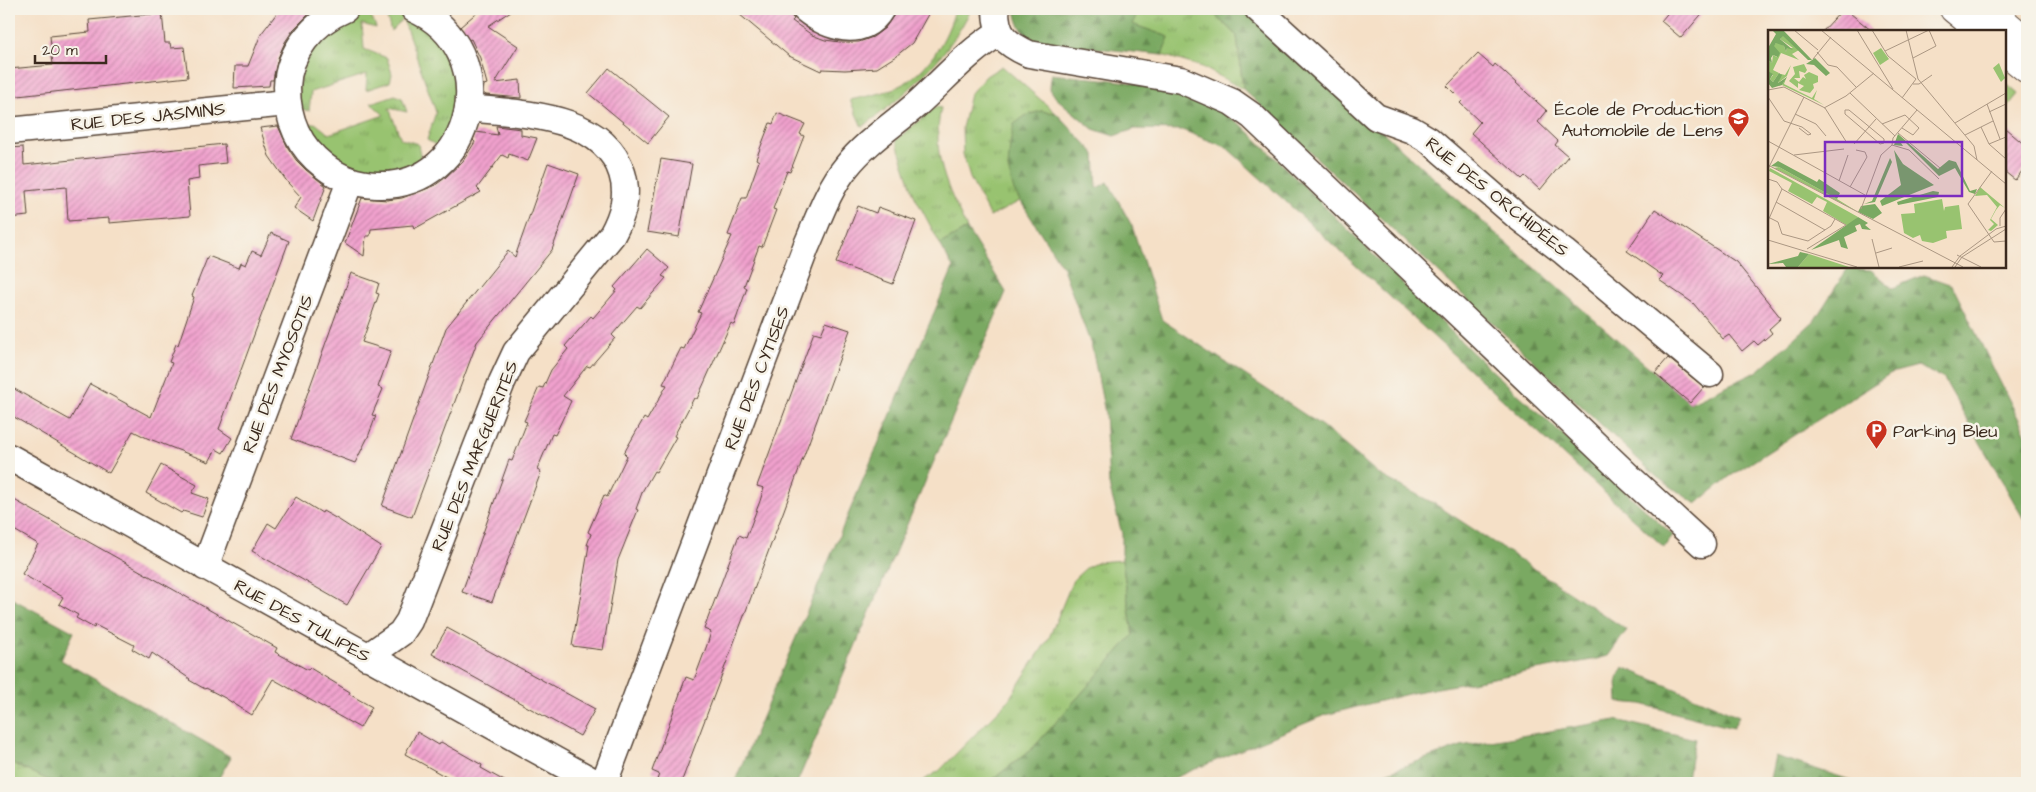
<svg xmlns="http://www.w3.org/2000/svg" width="2036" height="792" viewBox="0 0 2036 792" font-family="'Architects Daughter',sans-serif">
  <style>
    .grass { fill: url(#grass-tufts); stroke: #6a7647 }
    .forest { fill: url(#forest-firs); stroke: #5a6a40 }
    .building { fill: url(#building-hatch) }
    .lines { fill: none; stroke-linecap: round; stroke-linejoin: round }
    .minor-casing { stroke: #574537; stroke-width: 29 }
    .major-casing { stroke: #574537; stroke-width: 30 }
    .minor { stroke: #fff; stroke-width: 26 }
    .major { stroke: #fff; stroke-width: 28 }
    .labels { text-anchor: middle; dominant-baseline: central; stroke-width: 5; stroke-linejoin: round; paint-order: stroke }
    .poi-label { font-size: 18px; fill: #3b2a1e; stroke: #f7f3e8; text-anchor: end }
    .street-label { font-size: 18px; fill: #3b2a1e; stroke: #f7f3e8 }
    .inset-road { fill: none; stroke: #ab9783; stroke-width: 1 }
    .view { fill: #7b2cbf; fill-opacity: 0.15; stroke: #7b2cbf; stroke-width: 2.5 }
    .inset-edge { fill: none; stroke: #3b2a1e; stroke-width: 2.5 }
  </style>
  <defs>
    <pattern id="grass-tufts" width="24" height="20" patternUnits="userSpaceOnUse" patternTransform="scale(1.25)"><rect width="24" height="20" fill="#98c370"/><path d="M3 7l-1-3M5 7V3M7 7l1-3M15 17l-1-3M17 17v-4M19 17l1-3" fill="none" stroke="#7d9f5b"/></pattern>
    <pattern id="forest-firs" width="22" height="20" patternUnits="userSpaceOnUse" patternTransform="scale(1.25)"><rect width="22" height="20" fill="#7aa962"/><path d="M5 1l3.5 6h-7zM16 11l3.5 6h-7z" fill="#658a50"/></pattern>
    <pattern id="building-hatch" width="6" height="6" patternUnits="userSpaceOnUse" patternTransform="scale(1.25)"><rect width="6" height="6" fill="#f1a1ce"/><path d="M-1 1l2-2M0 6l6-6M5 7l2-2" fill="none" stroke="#c483a7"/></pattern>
  </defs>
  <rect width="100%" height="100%" fill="#f7f3e8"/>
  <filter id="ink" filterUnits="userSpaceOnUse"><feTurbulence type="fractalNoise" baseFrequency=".02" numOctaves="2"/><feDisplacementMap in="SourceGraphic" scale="10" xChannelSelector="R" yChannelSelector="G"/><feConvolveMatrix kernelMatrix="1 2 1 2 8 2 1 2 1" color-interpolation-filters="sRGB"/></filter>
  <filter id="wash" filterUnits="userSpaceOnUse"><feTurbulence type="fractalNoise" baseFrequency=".0096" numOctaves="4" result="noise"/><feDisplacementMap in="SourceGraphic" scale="20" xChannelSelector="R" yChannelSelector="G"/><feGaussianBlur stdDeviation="1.12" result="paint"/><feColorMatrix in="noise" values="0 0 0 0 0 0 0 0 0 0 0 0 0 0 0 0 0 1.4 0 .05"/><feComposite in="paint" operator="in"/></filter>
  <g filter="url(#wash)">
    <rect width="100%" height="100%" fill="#f5e0c7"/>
    <path class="grass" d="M817,9H870L856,18Z
      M955,9H971C948,58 905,96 862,127L850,100C867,96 884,94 899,86C927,73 948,38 955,9Z
      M1140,9H1209L1237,36L1243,89L1202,67L1162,55L1169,37L1131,24Z
      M385,11L406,15L446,42L463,92L441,148L427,140L436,112L403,19L391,31Z
      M356,14C368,14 373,16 376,28L362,24L364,49L387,58L392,74L390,82L366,90L367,74L311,92L309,111L298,108C298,81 303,57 323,36C331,27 346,21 356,14Z
      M1002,66L1056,113L1041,111L1025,116L1018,197L1020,201L990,217L970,178L963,154L962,128L970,94L986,76Z
      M2005,83L2018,94L2005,110Z
      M395,95L402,98L407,112L389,108L401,139L418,144L421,159L413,169L367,175L320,154L305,126L315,123L329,134L384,115L371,103Z
      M937,106L941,108C931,157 947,186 967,229L940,244L914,195L896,140Z
      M1122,560L1133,635L1033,748L988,783H919L939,771L1007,702L1049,638L1073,580L1086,568L1098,562Z
      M9,762L55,783H9Z"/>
    <path class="forest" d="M1015,9H1153H1140L1132,24L1169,37L1162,55L1038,42C1022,33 1018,27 1015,9Z
      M1209,9H1246L1513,249L1690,403L1758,371L1814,321L1848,268L1871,270L1893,288L1924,275L1952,285L2027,436V525L1944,379L1918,366L1891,373L1729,477L1696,504L1657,477L1243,89L1237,36Z
      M1051,74C1103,80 1163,81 1210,104C1222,110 1232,119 1243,126L1473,353L1673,535L1664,547L1226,147L1182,130L1135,129L1114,136L1093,129L1056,98L1050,89Z
      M1041,111L1056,113L1095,154L1097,188L1108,182L1132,226L1162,320L1322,426L1380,475L1435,504L1627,630L1608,656L1597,659L1416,692L1325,715L1162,783H988L1033,748L1133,635L1122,560V534L1109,485L1105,413L1092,348L1063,268L1014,191L1008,168L1010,144L1014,124L1025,116Z
      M967,229L1006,292L797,783H734L953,268L940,244Z
      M9,597L74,632L61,660L231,757L216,783H55L9,762Z
      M1623,667L1739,716L1733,728L1641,704L1618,702L1617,679Z
      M1616,720L1695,739L1686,783H1357L1461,746Z
      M1775,756L1847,779L1857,783H1769Z"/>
    <g id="blocks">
      <path class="building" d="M280,9H314L293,30L285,42L278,58L273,80H270L269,86L234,88L235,66H248L261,34Z
        M481,9H514L488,26L518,46L495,83L520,80L521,98L486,95L483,93L484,85L487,84L480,58L471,39L469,40L460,27Z
        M733,9H784L794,19L792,21L812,35L825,40L840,42H859L873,37L885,28L898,9H931L912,43L896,56L877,68L845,70L822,69L821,71L789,56Z
        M1671,9H1706L1681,38L1661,21Z
        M1843,9H1845L1872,31H1823Z
        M162,13L165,43H170L171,48L184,47L188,77L9,97V69L53,65L50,36L90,32L89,20Z
        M1478,54L1493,67L1495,64L1547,111L1538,122L1558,141L1555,145L1568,156L1540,190L1525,176L1522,179L1471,133L1480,122L1460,103L1462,101L1447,86Z
        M609,68L669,117L648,143L588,93Z
        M777,113L805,124L800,134L804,136L790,172L787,171L773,209L776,210L762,247L759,246L744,286L747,288L734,325L731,323L697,399L694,398L674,436L676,437L656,472L654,471L643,490L636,509L638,510L618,560L603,650L572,646L589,545H587L591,534L588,532L604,495L607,497L627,456L624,453L644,418L647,420L667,385L663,384L681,348L684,349L701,313L698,312L732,236L728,235L742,198H746L759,161L756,159L770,123L773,124Z
        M278,126L288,148L296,160L306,170L326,186L313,221L294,208L301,197L288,183L269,156L260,128Z
        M496,126L521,129V135L537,138L528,161L509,154L508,158L502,155L477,188L481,192L414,229L413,225L371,229L370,236H366L364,256L345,243L362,198L387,200L402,198L434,186L445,178L463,161L475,142L473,140L476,132L498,135Z
        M2005,128L2027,147V165L2015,180L2005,172Z
        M224,144L226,163L198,166L199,179L187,181L190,216L109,223V218L68,221L66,187L26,191L28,216L9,218V148L23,147L24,165Z
        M661,159L692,164L679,237L647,232Z
        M548,163L579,174L552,250L477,342L412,517L382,506L446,328L508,251L515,257Z
        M858,206L876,213L878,207L916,221L893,284L836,263Z
        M1655,209L1736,262L1781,318L1769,329L1772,333L1758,345L1754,341L1742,351L1729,335L1723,339L1693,303L1659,280L1663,276L1627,251Z
        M271,233L289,241L219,429L232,438L223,453L216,449L209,462L147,438L133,431L109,473L9,414V386L70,420L90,384L151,417L172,363L169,362L176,344L178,345L194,297L192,296L208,256L239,268L241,263L246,265L252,251L261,255Z
        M647,249L669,268L662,276L666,278L640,308L637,306L612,335L615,338L590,367L587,366L563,396L571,401L555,435L552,434L537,470L541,472L492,602L462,592L509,460L512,461L527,422L524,421L539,387L543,388L551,370L568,349L565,346L591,316L593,318L617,290L614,287Z
        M351,273L379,283L376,293L379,294L362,342L391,351L378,387L383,389L372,415L376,416L368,437L355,463L291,439Z
        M826,322L850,330L784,510L681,783H656L659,774L652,771L686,677L694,680L707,645L711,632L704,629L739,535L746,538L760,501L764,488L757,486L814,332L821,334Z
        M1668,358L1704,387L1690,403L1655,373Z
        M161,465L197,485L192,493L209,499L202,517L183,511L181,513L146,493Z
        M9,497L277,648L275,652L308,670L310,668L350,692L349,694L372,707L360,728L273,679L252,715L225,698L206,688L205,689L189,680L190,679L152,653L149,659L132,649L134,645L95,625L94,628L76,618L78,615L59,604L63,597L22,574L38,544L9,527Z
        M296,497L322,513L323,511L339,520L381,547L347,605L252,551L268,523L276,528Z
        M447,628L595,709L580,736L432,654Z
        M417,732L439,745L441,742L461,753L482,765L481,768L508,783H457L405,754Z"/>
    </g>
  </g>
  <g filter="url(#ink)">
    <use href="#blocks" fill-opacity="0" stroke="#574537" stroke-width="1"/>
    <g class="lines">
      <defs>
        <path id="minor" d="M345,9C314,22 288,52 287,87C287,119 298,146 324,166C339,178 357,184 376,185C477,189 505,49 414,9
          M805,9C827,27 863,40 881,9
          M996,9C996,35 1005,43 1029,54L1181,80L1232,102L1252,116L1628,476L1702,544
          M1258,9L1376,117L1412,130L1429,140L1518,217L1564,252L1710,374
          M9,131L287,103
          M9,457L596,783
          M205,567L350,181
          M367,657L401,633L409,621L502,382L516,352L612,235C623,215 629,195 622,173C603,114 521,114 469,108
          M604,783L806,247C818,220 828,189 847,166C866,142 893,125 916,105C944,80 967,52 999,33"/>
        <path id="major" d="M1954,9L1981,31
          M1988,9L2027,42
          M2005,51L2027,69"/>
      </defs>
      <use href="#minor" class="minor-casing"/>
      <use href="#major" class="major-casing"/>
      <use href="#minor" class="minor"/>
      <use href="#major" class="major"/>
    </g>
  </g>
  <defs>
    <symbol id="school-pin" viewBox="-11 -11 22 30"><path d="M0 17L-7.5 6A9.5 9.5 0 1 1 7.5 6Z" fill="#c8321e" stroke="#f7f3e8"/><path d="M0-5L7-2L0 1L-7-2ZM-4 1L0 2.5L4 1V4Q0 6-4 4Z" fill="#fff"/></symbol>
    <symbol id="parking-pin" viewBox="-11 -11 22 30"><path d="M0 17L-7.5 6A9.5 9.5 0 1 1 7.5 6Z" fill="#c8321e" stroke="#f7f3e8"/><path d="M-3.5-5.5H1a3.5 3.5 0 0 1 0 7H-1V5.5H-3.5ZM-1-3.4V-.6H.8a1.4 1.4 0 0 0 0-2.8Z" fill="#fff"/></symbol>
  </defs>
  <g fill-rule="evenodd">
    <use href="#school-pin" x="1726" y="106" width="25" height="34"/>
    <use href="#parking-pin" x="1864" y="418" width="25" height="34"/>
  </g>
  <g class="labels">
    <g class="poi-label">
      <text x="1723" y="109">École de Production<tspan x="1723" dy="21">Automobile de Lens</tspan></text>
      <text x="1893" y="431" text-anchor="start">Parking Bleu</text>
    </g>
    <g class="street-label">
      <text transform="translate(148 117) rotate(-6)">RUE DES JASMINS</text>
      <text transform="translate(1497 197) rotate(39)">RUE DES ORCHIDÉES</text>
      <text transform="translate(278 374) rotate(-69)">RUE DES MYOSOTIS</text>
      <text transform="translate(757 378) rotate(-69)">RUE DES CYTISES</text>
      <text transform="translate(475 456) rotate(-68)">RUE DES MARGUERITES</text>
      <text transform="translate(302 621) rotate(29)">RUE DES TULIPES</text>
    </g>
  </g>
  <g transform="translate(1768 30)">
    <rect width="238" height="238" fill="#f5e0c7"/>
    <path d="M15,5L31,20L24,24L31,30L13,23L5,40L11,43L5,52L2,49L5,45L0,41V30L4,33L5,25L9,27L5,16L9,12L16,16L18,22L19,18H25L12,9ZM113,18L121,29L112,35L105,23ZM231,33L237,48L233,52L225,38ZM36,34L39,40L37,43L31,41L32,48H26L31,52L35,47L38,49L36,45L41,42L50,46V52L45,54L46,58L42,63L31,60L36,56L30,53V58L21,51L27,44L25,37ZM23,35L16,54L44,68L49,60L46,69L56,75L14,55L19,46L10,53L13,44L17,45ZM11,137L69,169L90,182L6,138ZM2,138L90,187L80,196L55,181L59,172L49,167L44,174L20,161L24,153L1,141ZM212,157L237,178L232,175L228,180L223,189L230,195L223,201L220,200L226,194L222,190L229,177L219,165L207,166ZM41,224L81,237H30Z" fill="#98c370"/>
    <path d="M4,0H15L44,30H40L15,6L12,9L25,20L19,18L18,22L16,16L8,13L6,16L12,23L10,27L5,25L3,28L4,33L0,30V18L8,4ZM47,28L62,43L58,46L46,35L38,34ZM0,41L5,44L2,49L5,52L11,43L14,45L10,53L19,47L14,55L4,58L0,53ZM130,104L170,139L181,130L188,132L202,161L209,159L207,164L201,162L187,138L171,146L138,113H133L135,116L126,115ZM126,120L135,134L166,155L114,176L112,171L133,155ZM122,128L124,132L107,172L96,174L104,171ZM10,131L49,152L51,149L72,163L69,169L11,137L3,136ZM165,161L171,162L170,167L130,175L129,172L135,170ZM107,174L114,183L105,189L90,182L93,176ZM90,187L100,193L97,195L103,200L94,199L92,194L87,196L89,201L76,207L80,219L73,217L71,210L43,220ZM32,222L41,224L30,237H18L15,233L0,234L30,226Z" fill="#7aa962"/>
    <path d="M174,169L176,181L177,177L191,175L194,199L178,201L179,208L165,213L154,211L152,205L145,208L136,203L133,184L147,183L146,174Z" fill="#98c370"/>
    <path class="inset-road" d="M26,0L50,20M53,0L238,154M89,0L125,59M104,0L120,26L148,49M138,0L150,49M117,21L161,0M49,22L60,35L69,37L88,57M145,28L168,16L161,0M45,29L63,7M150,49L206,116L209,130M145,54H151L164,45M0,60L16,57L57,78L79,113M82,63L127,106M0,67L16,91L34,97L43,104L40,105L31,98M134,68L148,49M219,74L232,109M56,78L78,66L106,43M77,80H81L116,109V113L112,114L97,101L77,84ZM221,82L238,74M27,84L48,94L58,106M187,93L238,63M114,94L137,85L151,98L145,105L134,98M213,97L221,114L238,129M130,103L172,138M197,105L225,91M0,111L97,165M86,114L108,89M221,114L238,107M124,115L141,120L171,149M124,115L125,108L149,80M26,125L76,119M0,135L195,237M0,139L36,67M224,141L200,174L226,212L238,211M0,149L9,152L14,159M71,151L80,125M82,157L99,127L97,122L88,120M14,159L78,195L39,219M8,172L57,200M93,179L113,125L124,115M2,188L10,192L14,204L40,211L63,196L67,189M0,191L14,159M232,196V188L238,179M104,209L111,237M0,210L89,237M108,223L124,218M189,225L213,237M131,237L155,231M184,237L192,226L228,199L238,196M187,237L194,227L238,199"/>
    <path class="view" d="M57,112H194V166H57Z"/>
    <rect width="238" height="238" class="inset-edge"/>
  </g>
  <rect width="2036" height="792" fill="none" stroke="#f7f3e8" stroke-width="30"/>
  <path d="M35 55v8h71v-8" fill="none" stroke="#3b2a1e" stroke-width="2.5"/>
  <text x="42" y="55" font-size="15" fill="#3b2a1e" stroke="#f7f3e8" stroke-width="4" paint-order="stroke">20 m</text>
</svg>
